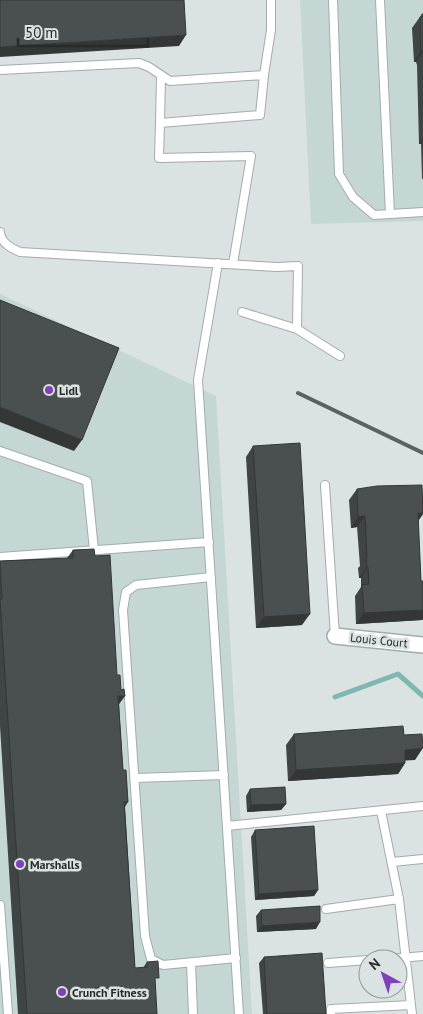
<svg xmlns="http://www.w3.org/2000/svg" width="423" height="1014" viewBox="0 0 423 1014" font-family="'PT Sans',sans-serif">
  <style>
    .built { fill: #c5d7d3 }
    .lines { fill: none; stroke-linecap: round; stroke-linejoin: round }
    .stream { stroke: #7eb8ae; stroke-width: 5 }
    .lane-casing { stroke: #a3acaa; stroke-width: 10 }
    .street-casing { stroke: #a3acaa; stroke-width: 18 }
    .lane { stroke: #fff; stroke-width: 8 }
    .street { stroke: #fff; stroke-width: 15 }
    .rail { stroke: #5c6260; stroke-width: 4 }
    .wall { fill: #3f4544 }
    .shaded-wall { fill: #333837 }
    .building { fill: #49504f; stroke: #333837 }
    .poi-dot { fill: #7e41b7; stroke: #dae3e1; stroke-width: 2 }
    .labels { text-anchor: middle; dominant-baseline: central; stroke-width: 5; stroke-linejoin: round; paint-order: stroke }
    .poi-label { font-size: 12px; font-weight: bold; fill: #272b2a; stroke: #dae3e1; text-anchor: start }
    .street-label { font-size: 12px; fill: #272b2a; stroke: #dae3e1 }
  </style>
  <rect width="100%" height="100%" fill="#dae3e1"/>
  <path class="built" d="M300,0H423V221L311,224Z
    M0,294L216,396L252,1014H0Z"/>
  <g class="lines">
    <path class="stream" d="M335,697L398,674L423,696"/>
    <defs>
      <path id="lane" d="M333,0L339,174L353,197L374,215L423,212
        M380,0L390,214
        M0,70L139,63L149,67L170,81L264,75L271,30V0
        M161,76L160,123L260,115L264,75
        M160,123L159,158L251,156L233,264
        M0,232C1,243 11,248 20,252L277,267L298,266L297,329L340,356
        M218,263L198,380L239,1014
        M242,312L297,329
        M0,451L87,481L94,550
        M325,485L335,636
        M0,557L209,542
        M211,577L136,585L126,592L123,610L145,936L151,959L163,965L236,958
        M135,778L224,775
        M381,811L399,899L412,1014
        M227,826L423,806
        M392,862L423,859
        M0,905L8,1014
        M326,909L399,899
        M389,959L423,956
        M191,963L193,1014
        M328,963L368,960
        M331,1014V1009L411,1005"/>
      <path id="street" d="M335,636L423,645"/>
    </defs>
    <use href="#lane" class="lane-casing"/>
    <use href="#street" class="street-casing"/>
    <use href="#lane" class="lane"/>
    <use href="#street" class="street"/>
    <path class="rail" d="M298,393L423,453"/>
  </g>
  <path class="wall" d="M422,14H423V179H422L421,144H419L417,65L416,62H414L412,28Z
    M253,446L302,625L256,628L246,457Z
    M357,489L423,501V514L418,521L421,581H423V619L422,620L356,624L355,596L361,587V578H359L358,568L360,566L357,527L351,528L349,500Z
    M73,550L95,556L119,704L123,770L128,802L125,807L135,968H143L147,962L155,983L157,1014H18L0,726V561L67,558Z
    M294,734L404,735L415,760H405V763L398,774L288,781L286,745Z
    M250,789L286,804L281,810L247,812L246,796Z
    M255,830L318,890L314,896L255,900L251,837Z
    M261,910L316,929L257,932L256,916Z
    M264,957L326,1014H263L259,963Z"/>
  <path class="shaded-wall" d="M186,35L179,46L0,57V47Z
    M421,51H423V52L416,62H414Z
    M423,138V141L421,144H419Z
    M0,407L82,440L74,451L0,422Z
    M418,513H423V514L416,524Z
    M365,516L357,527L351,528L358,517Z
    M367,567H368L361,578H359Z
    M423,610V619L422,620L356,624L364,613Z
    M310,614L302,625L256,628L264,617Z
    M118,696H125L117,707Z
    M423,748L415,760L397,761L405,750Z
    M405,763L398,774L288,781L296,770Z
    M286,804L281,810L247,812L251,805Z
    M318,890L314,896L255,900L259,894Z
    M320,922L316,929L257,932L262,926Z"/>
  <path class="building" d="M0,0H184L186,35L0,47Z
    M422,14H423V51H421L420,17H422Z
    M0,300L119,348L82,440L0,407Z
    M300,443L310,614L264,617L253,446Z
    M422,485L423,513H418L421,581H423V610L364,613L362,585L369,584L368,567H367L366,557H367L365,516L358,517L357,489L377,486Z
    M94,549L95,556L110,555L117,675H120L121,690L124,689L125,696H118L123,770H126L128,802H124L135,968L147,967V962L158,961L159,978H155L157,1014H27L0,599H2L0,561L73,558V550Z
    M403,726L404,735L422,734L423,747V748L405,750V763L296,770L294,734Z
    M285,787L286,804L251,805L250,789Z
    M314,826L318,890L259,894L255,830Z
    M320,906V922L262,926L261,910Z
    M322,953L326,1014H267L264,957Z"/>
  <g class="poi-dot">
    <circle cx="49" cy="390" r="5"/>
    <circle cx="20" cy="864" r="5"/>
    <circle cx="62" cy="992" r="5"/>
  </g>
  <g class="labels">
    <g class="poi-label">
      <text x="59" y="390">Lidl</text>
      <text x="30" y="864">Marshalls</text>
      <text x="72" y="992">Crunch Fitness</text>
    </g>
    <g class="street-label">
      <text transform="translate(379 640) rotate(6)">Louis Court</text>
    </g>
  </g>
  <g transform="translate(383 974) rotate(320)"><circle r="24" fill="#dae3e1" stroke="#929998"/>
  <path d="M0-4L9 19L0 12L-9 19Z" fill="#7e41b7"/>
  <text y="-8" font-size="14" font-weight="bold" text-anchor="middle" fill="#272b2a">N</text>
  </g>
  <path d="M18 38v8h130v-8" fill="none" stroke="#272b2a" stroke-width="2.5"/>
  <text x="25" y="38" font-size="15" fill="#272b2a" stroke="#dae3e1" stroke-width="4" paint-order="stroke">50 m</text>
</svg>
